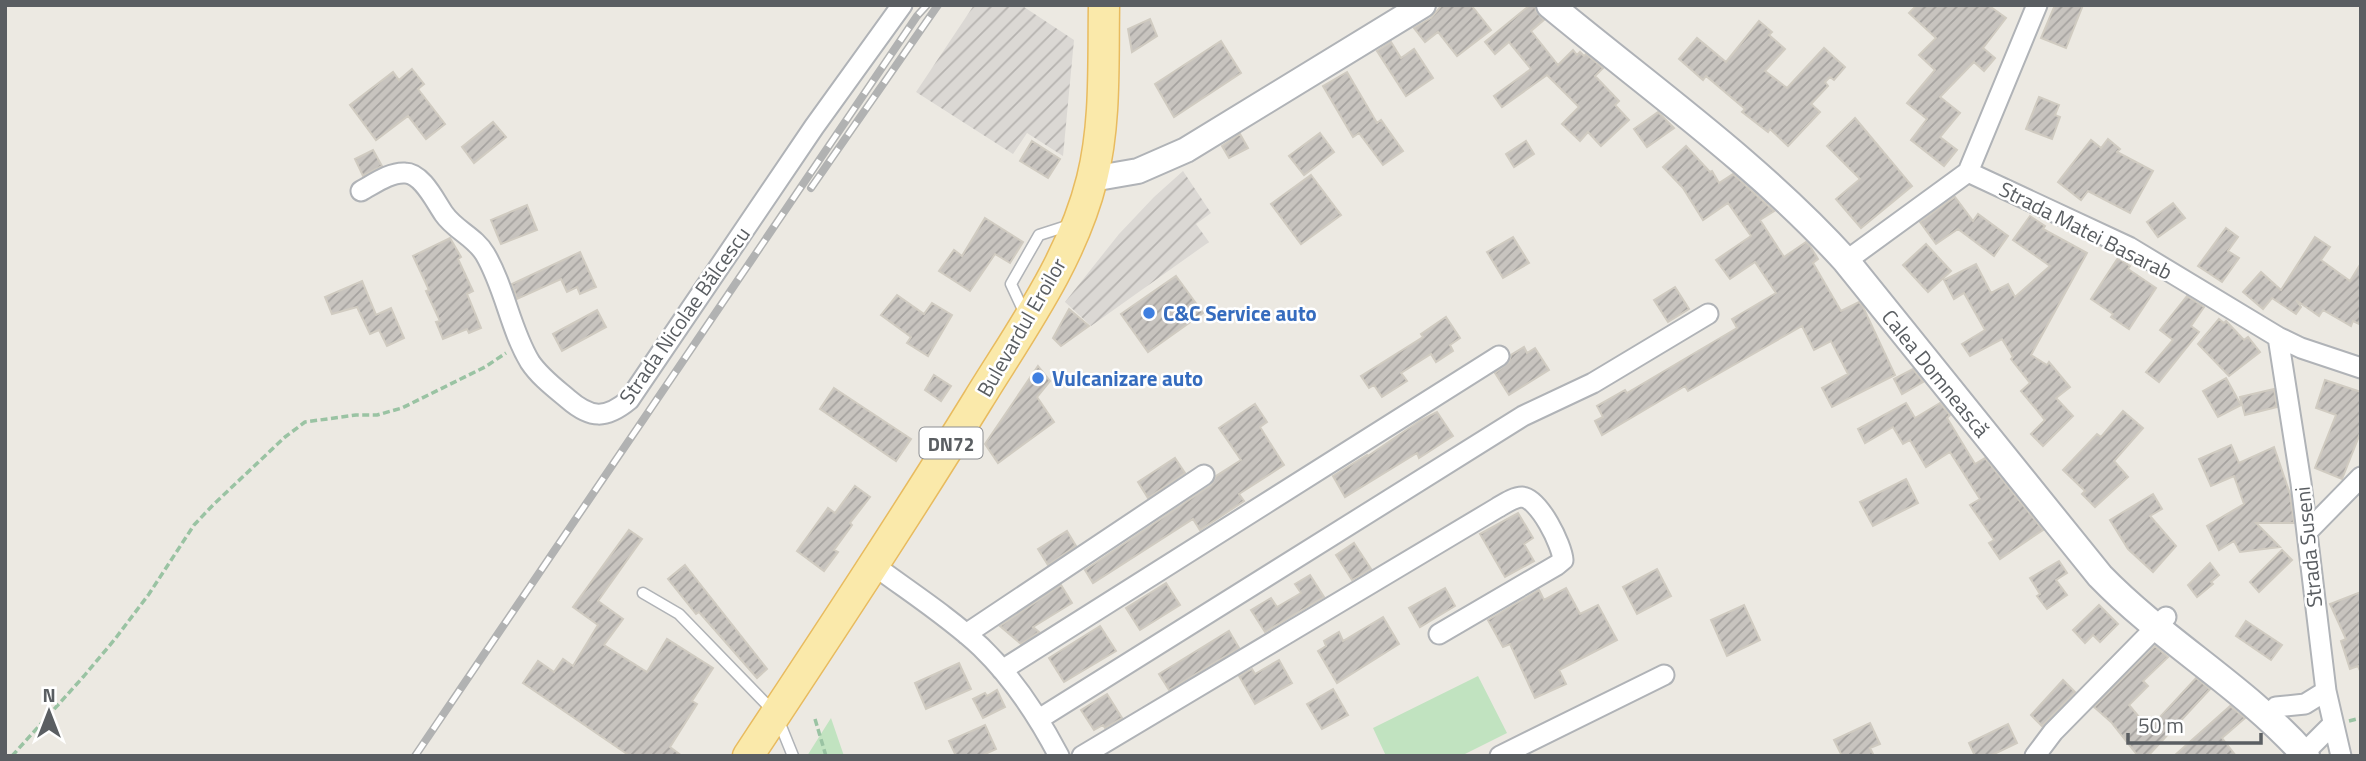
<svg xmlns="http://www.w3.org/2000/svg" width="2366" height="761" viewBox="0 0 2366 761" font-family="'Titillium Web',sans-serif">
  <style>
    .industrial { fill: url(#industrial-furrows) }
    .grass { fill: #c1e3c0 }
    .building { fill: url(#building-hatch); stroke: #d0cbc1; stroke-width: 2 }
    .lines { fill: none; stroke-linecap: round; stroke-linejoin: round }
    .service-casing { stroke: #b0b3b7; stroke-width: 13 }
    .minor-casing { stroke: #b0b3b7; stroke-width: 23 }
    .tertiary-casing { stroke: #b0b3b7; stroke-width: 28 }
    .secondary-casing { stroke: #afb2b7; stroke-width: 30 }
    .primary-casing { stroke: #e8bb5f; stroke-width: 33 }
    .path { stroke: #9ac3a3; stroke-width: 3.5; stroke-dasharray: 7 3.5; stroke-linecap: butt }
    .service { stroke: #fff; stroke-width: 10 }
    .minor { stroke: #fff; stroke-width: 19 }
    .tertiary { stroke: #fff; stroke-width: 24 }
    .secondary { stroke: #fff; stroke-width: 26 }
    .primary { stroke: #fae9aa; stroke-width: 30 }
    .rail-casing { stroke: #b1b2b2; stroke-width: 8 }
    .rail { stroke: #fff; stroke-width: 5; stroke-dasharray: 16; stroke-linecap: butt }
    .shop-dot { fill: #3f7fe0; stroke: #fff; stroke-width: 2.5 }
    .labels { text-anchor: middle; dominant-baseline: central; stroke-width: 5; stroke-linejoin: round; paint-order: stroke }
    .shield { fill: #fff; stroke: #8c8e91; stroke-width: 2 }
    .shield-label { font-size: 19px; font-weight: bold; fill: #5a5e62 }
    .street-label { font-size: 21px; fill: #5a5e62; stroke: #fff }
    .shop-label { font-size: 21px; font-weight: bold; fill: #366cbe; stroke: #fff; text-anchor: start }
  </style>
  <defs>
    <pattern id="industrial-furrows" width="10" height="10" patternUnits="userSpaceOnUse" patternTransform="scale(1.75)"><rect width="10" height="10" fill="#dbd8d4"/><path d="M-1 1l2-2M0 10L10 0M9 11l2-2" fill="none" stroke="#b5b2af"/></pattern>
    <pattern id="building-hatch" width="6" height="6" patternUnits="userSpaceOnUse" patternTransform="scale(1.75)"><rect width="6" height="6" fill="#c8c4bf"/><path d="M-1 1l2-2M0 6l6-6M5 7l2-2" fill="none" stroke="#a5a29f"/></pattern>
  </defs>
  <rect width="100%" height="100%" fill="#ece9e2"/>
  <path class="industrial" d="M974,5H1021L1074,40L1063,156L1027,133L1013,154L916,92Z
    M1183,171L1211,213L1196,224L1209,242L1091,326L1065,302L1119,234L1154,197Z"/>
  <path class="grass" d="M1478,676L1507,733L1461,756H1386L1373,728Z
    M831,718L844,756H807Z"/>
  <path class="building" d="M1442,5H1471L1491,30L1457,56L1438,32L1425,42L1414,28L1431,18Z
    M1530,5H1535L1536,11L1544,20L1531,31L1558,65L1573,50L1577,55L1580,52L1584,56L1586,54L1603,68L1595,76L1619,101L1615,105L1629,120L1601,146L1588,132L1580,141L1562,124L1579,107L1547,75L1502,107L1494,96L1531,69L1509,42L1495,54L1485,42Z
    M1917,5H1988L2006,18L1983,48L1995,58L1984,71L1974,62L1940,97L1960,113L1940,137L1957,150L1944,166L1911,140L1927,119L1907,103L1935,70L1919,55L1936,38L1909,13Z
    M2055,5H2083L2066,48L2041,38Z
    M1150,19L1157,36L1132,52L1128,29Z
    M1759,21L1772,32L1769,35L1785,49L1765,71L1787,88L1824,48L1845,67L1834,80L1830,77L1825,82L1828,86L1811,104L1820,112L1788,146L1770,129L1768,132L1742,112L1745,109L1706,76L1703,80L1679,59L1697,38L1726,62Z
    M1221,41L1241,73L1174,117L1155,84Z
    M1391,42L1401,58L1414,49L1433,78L1406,96L1377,51Z
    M412,69L424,84L418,89L445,124L426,139L408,116L376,140L350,105L393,72L399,80Z
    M1347,72L1377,123L1381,120L1403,151L1383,165L1359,133L1353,137L1323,86Z
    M2039,97L2059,105L2055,115L2060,117L2052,139L2026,129Z
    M1658,112L1674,128L1647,147L1634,129Z
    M1855,118L1912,186L1861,228L1836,199L1860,179L1827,146Z
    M493,122L506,137L474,163L462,147Z
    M1320,133L1334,152L1304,175L1289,156Z
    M1240,134L1248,148L1229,158L1222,146Z
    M2108,139L2120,149L2117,152L2153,171L2130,213L2088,191L2081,200L2058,182L2091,140L2101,148Z
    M1032,141L1060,159L1048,178L1020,161Z
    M1526,141L1534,154L1514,167L1506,154Z
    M1686,146L1710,172L1712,171L1719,183L1733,174L1774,211L1760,220L1784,257L1806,242L1810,246L1818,259L1813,263L1841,311L1859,302L1863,307L1895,375L1832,407L1822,388L1848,374L1831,341L1814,350L1802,326L1688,391L1685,386L1602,435L1595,421L1603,417L1597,406L1625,390L1627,393L1737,328L1732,319L1776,293L1755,262L1730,279L1716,260L1751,236L1728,203L1703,220L1683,188L1663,167Z
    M373,150L382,166L363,176L355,159Z
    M1311,175L1341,215L1301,244L1271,204Z
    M1955,197L1973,221L1978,214L2008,236L1994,256L1958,229L1936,244L1920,222Z
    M2173,203L2185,218L2158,237L2147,222Z
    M527,205L537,230L501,244L491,220Z
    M2030,216L2045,226L2043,229L2087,253L2031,355L2047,365L2049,362L2070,387L2056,398L2073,416L2043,446L2031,434L2045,420L2021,391L2030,383L2011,359L2013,357L2002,339L1970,356L1962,344L1985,330L1964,293L1954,299L1944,280L1976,264L1991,293L2008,284L2015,297L2050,266L2013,240Z
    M985,218L1023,242L1010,263L995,254L970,291L939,271L954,250L962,256Z
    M2226,228L2238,237L2228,251L2239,258L2222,282L2198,266Z
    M1513,237L1529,263L1503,278L1487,252Z
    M2315,237L2330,247L2321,260L2350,281L2361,263V325L2353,321L2351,326L2323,310L2319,316L2296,300L2301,307L2296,314L2272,298L2263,309L2243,292L2261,272L2281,290Z
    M450,238L461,257L458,259L473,291L467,294L481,328L469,333L467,329L443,339L436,322L440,321L426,291L429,290L413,256Z
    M1926,244L1951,271L1928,292L1903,265Z
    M580,252L596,287L580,294L577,287L567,292L561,279L517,299L512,284Z
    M2118,258L2130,266L2128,269L2156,288L2129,329L2111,317L2113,314L2091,299Z
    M1176,276L1203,313L1148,352L1121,314Z
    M362,281L376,315L391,308L404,338L387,346L379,330L370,334L357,307L332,314L325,297Z
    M1675,287L1689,309L1668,322L1654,300Z
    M897,295L924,314L932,303L952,315L928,356L907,343L911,337L881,315Z
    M2187,296L2204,307L2191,326L2199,332L2159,382L2146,372L2173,340L2160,330Z
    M1069,309L1089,326L1061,346L1053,338Z
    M597,310L606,327L562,351L553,334Z
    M1446,317L1460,338L1450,345L1453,351L1436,362L1431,354L1401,373L1407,381L1382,397L1374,385L1369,388L1361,376L1423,337L1421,334Z
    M2219,319L2224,323L2226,321L2244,340L2248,337L2260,352L2229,376L2198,344Z
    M1524,347L1527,353L1535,348L1549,370L1509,395L1495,373L1509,362L1511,355Z
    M1038,366L1050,381L1037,397L1054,422L998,463L985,444Z
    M1913,369L1923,382L1902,394L1894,379Z
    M934,375L951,386L941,401L925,390Z
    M2226,378L2241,405L2218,417L2203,391Z
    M2325,380L2361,392V431L2342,479L2315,468L2336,415L2316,408Z
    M834,388L911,439L896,461L820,409Z
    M2274,389L2277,407L2245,415L2240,397Z
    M1906,403L1915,418L1940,403L1950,415L1947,418L1975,464L1985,458L2043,530L2000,559L1989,543L1994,540L1970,505L1980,499L1950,452L1926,467L1910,440L1903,444L1893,427L1865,443L1858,429Z
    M1255,404L1267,422L1260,427L1284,465L1239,494L1244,501L1200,530L1193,519L1093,583L1085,570L1211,485L1216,476L1241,460L1219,428Z
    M2123,411L2143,428L2114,461L2128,477L2095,507L2082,494L2085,491L2063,470L2097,434L2101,437Z
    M1437,412L1453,436L1419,458L1417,453L1345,497L1333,476L1367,455L1368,456L1421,420Z
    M2231,445L2239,463L2274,447L2290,494L2294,523H2256L2280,547L2240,552L2234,541L2219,550L2207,526L2244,504L2234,476L2211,486L2199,459Z
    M1175,458L1185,473L1148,498L1138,482Z
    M1906,479L1918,503L1873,526L1860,502Z
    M855,486L870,497L850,523L852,525L834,550L838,552L824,571L797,551L828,508L835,513Z
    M2153,494L2162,509L2150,516L2176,546L2153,572L2128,549L2110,520Z
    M1518,513L1533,538L1524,544L1534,561L1505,577L1480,534Z
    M629,530L642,539L598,601L623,619L604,645L647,672L667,639L713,668L692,701L697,704L670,747L682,756H630L523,683L538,661L554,672L563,659L573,666L598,625L573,607Z
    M1067,531L1076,546L1048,565L1038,549Z
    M1354,543L1371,569L1352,580L1336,555Z
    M2282,550L2292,560L2259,592L2250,582Z
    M2059,561L2067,573L2056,580L2067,595L2047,609L2037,596L2040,594L2030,578Z
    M2210,563L2219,575L2211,582L2213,584L2197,597L2188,585Z
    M685,565L767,669L757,678L699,612L696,614L668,579Z
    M1657,569L1671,596L1637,614L1623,587Z
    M1310,575L1324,597L1265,632L1251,610L1271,598L1277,607L1301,593L1295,584Z
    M1166,583L1180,605L1140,630L1126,608Z
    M1061,585L1072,603L1033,627L1039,632L1021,644L1000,626Z
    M1445,588L1455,606L1420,627L1409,608Z
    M1566,588L1580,614L1598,605L1617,640L1559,670L1566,684L1535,698L1510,644L1503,647L1488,620L1539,590L1544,600Z
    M2361,592V673L2358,666L2350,669L2341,641L2346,639L2330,604Z
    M1744,605L1760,640L1727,656L1711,620Z
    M2099,605L2118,624L2100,642L2093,635L2085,643L2073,630Z
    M1383,617L1399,644L1337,683L1318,651L1326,646L1324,641L1339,632L1343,641Z
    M2246,621L2282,645L2271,660L2236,636Z
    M1100,626L1116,651L1064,682L1049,658Z
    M1229,631L1239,648L1169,690L1159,674Z
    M2155,646L2168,657L2143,681L2148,686L2129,705L2149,729L2196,678L2210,689L2148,756H2138L2111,722L2094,707Z
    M1279,660L1292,683L1255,704L1239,676L1252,669L1255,674Z
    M959,663L971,689L926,709L915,683Z
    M2063,680L2075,692L2042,726L2031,715Z
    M1333,689L1348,715L1322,729L1307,704Z
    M997,690L1005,707L983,718L973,699L985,693L987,696Z
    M1107,694L1122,718L1105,728L1103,725L1094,730L1081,710Z
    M2230,706L2245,718L2222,738L2236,756H2174Z
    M1870,723L1880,744L1870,748L1874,756H1842L1834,740Z
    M2008,724L2017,743L1990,756H1975L1969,743Z
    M985,725L996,749L981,756H956L949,741Z"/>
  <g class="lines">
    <defs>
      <path id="service" d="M1026,316L1011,284L1039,235L1070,225
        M643,593L679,614L776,714L793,756"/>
      <path id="minor" d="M1968,172L2129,247L2278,337L2301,348L2361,368
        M1968,172L2037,5
        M361,191C374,184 390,172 405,173C422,173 435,201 444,214C455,230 475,237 485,254C505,288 510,329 530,362C540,377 555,388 568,399C591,419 606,419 629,400L814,127L902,5
        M1846,261L1968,172
        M2278,337L2301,483L2326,691L2341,756
        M2307,532L2361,477
        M875,566C910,592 949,617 981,647C1014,679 1038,716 1059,756
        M966,634L1204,475
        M1002,670L1499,356
        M2276,707L2305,704L2326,691
        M1039,719L1523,416L1593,383L1708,314
        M2304,753L2333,724
        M1082,756L1497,508C1504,504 1514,497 1522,497C1539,498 1562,545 1563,560L1557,565L1439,634
        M1500,756L1664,675
        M2035,756L2053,732L2166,617"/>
      <path id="tertiary" d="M1092,179L1138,171L1186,150L1423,5"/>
      <path id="secondary" d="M1550,5C1650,88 1758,164 1846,261L2100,576C2164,642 2245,687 2306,756"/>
      <path id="primary" d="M748,756C826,638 904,520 978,400C1021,330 1072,260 1092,179C1106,123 1103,63 1104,5"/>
    </defs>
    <use href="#service" class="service-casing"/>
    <use href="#minor" class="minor-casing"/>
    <use href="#tertiary" class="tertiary-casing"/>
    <use href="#secondary" class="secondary-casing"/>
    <use href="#primary" class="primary-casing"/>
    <path class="path" d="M815,719L826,756
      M2349,721L2361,718
      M12,756L84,676L115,639L149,594L194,525L214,504L285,437L305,422L356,415H377L402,408L485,367L506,353"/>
    <use href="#service" class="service"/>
    <use href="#minor" class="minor"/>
    <use href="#tertiary" class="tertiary"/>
    <use href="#secondary" class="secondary"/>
    <use href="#primary" class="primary"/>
    <defs>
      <path id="rail" d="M811,188L938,5
        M415,756L917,16L927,5"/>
    </defs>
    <use href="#rail" class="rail-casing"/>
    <use href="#rail" class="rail"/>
  </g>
  <g class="shop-dot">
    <circle cx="1149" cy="313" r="7"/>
    <circle cx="1038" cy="378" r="7"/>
  </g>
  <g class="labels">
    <rect class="shield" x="919.5" y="427.5" width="63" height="31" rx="5"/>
    <g class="shield-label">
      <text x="951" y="443">DN72</text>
    </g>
    <g class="street-label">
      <text transform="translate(2086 230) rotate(27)">Strada Matei Basarab</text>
      <text transform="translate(684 315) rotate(-55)">Strada Nicolae Bălcescu</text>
      <text transform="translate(1021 327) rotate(-60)">Bulevardul Eroilor</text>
      <text transform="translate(1936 373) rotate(51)">Calea Domnească</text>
      <text transform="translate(2308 547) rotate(-96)">Strada Suseni</text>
    </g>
    <g class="shop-label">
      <text x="1163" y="313">C&amp;C Service auto</text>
      <text x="1052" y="378">Vulcanizare auto</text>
    </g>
  </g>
  <rect width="2366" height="761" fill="none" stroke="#5a5e62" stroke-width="14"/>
  <g transform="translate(49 712)" stroke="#ffffff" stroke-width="5" paint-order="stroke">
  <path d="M0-5L12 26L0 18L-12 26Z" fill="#5a5e62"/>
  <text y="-10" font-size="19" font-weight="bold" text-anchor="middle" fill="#5a5e62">N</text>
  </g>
  <path d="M2128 733v10h133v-10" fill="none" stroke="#5a5e62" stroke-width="3.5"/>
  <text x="2138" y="733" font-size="21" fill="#5a5e62" stroke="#ffffff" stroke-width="5" paint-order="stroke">50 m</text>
</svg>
